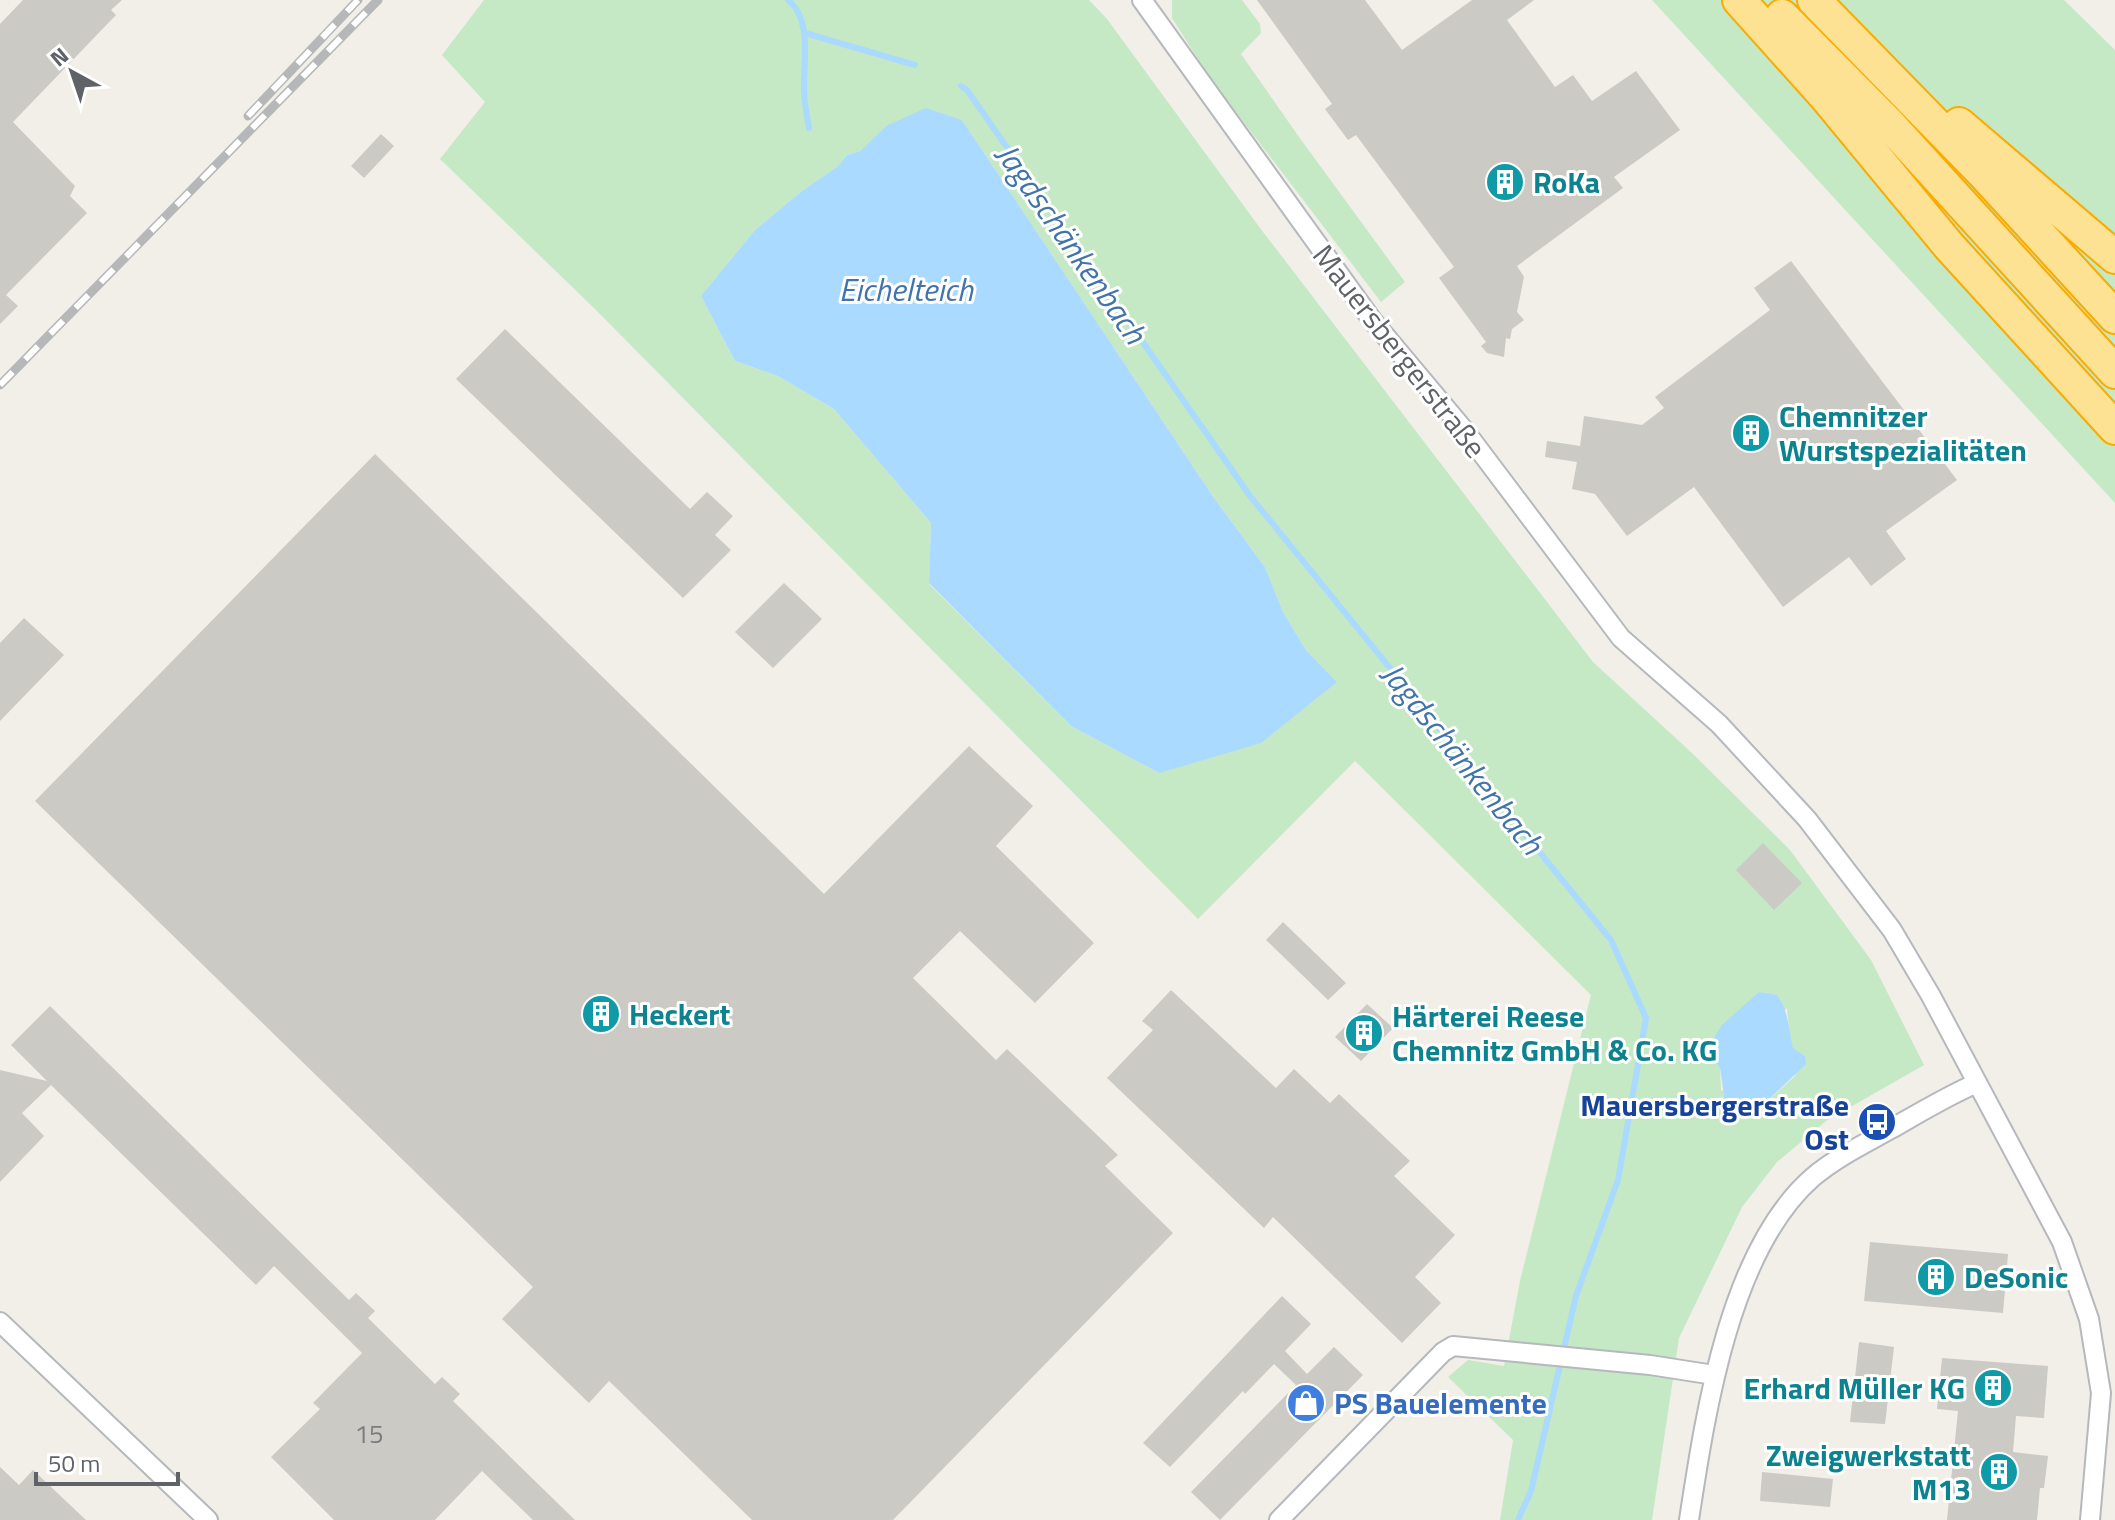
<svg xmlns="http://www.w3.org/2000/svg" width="2115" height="1520" viewBox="0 0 2115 1520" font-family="'Titillium Web',sans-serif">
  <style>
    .green { fill: #c5e8c5; fill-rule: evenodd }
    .water { fill: #aadaff }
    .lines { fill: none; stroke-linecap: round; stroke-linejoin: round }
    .stream { stroke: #aadaff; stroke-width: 6 }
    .building { fill: #cccac5 }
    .minor-casing { stroke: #b5b8bc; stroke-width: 22 }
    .motorway-casing { stroke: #f9ab00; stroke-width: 36 }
    .minor { stroke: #fff; stroke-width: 18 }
    .motorway { stroke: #fde293; stroke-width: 32 }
    .rail-casing { stroke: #b6b7b8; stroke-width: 9 }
    .rail { stroke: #fff; stroke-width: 6; stroke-dasharray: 18; stroke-linecap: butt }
    .labels { text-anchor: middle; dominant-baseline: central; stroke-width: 6; stroke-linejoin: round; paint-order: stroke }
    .number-label { font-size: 26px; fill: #7a7d7f }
    .culture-label { font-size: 30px; font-weight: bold; fill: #0d838f; stroke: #fff; text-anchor: start }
    .street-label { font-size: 30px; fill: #5f6368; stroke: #fff }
    .transit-label { font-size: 30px; font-weight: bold; fill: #164399; stroke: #fff; text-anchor: end }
    .shop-label { font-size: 30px; font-weight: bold; fill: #366cbe; stroke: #fff; text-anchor: start }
    .water-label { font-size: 32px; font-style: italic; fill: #4174aa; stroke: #fff }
  </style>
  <rect width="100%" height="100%" fill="#f1efe8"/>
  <path class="green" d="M484,0H1089L1107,19L1260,228L1593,662L1693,754L1790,850L1871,960L1924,1065L1826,1121L1777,1162L1742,1207L1679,1338L1652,1520H1500L1513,1440L1448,1377L1468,1360L1504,1366L1520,1281L1591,995L1355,761L1198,919L596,310L440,159L485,102L442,55ZM962,120L1214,498L1265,567L1283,612L1306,650L1336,681L1159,773L1071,726L929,584L931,523L834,409L778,376L735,361L701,296L755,230L802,191L838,166L847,155L860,151L886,126ZM1787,1008L1789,1032L1793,1049L1805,1056L1794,1077L1760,1108L1721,1090L1720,1068Z
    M1172,0H1242L1260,24L1261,33L1241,54L1299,137L1405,282L1381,302L1210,78L1172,18Z
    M1652,0H2064L2115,50V503Z"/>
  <path class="water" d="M926,108L962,120L1214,498L1265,567L1283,612L1306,650L1337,682L1261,743L1159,773L1071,726L929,583L931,523L834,409L778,376L735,361L701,296L755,230L802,191L838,166L847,155L860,151L886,126Z
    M1759,992L1777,995C1789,1011 1788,1028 1793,1048L1805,1056L1806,1064L1760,1108L1746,1114L1726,1109L1720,1068L1711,1054L1712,1041L1722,1025Z"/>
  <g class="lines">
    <path class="stream" d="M788,0C813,20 803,63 804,90C804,103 807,116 809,128
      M805,33L915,65
      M961,86L967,90L1250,496L1611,940L1646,1018L1618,1180L1576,1296L1531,1491L1518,1520"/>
  </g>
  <path class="building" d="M23,0H122L111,10L116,15L13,122L75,186L70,196L87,213L6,295L18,306L0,324V24Z
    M1257,0H1365L1402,50L1472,0H1534L1507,20L1555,87L1573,75L1592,101L1636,71L1680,130L1614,177L1623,188L1517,266L1524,277L1517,312L1524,320L1512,329L1510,339L1506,338L1504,357L1487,353L1481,346L1486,342L1439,278L1454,267L1356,135L1348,140L1325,109L1332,104Z
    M381,134L394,146L364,178L351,166Z
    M1791,261L1957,480L1886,531L1906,559L1871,586L1849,557L1783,607L1694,487L1627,536L1595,494L1572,489L1577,462L1545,457L1547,441L1580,446L1584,416L1642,425L1664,408L1655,397L1770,310L1754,288Z
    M505,329L690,509L707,492L733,516L715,535L731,550L683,598L456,379Z
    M375,454L824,894L969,746L1033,806L996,846L1094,943L1035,1003L960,931L913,978L996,1060L1007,1049L1118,1155L1105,1166L1173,1233L893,1520H752L609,1381L589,1403L502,1319L533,1287L35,801Z
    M784,583L822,619L773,668L735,632Z
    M24,618L64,655L0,721V643Z
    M1763,843L1802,883L1774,910L1736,870Z
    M1283,922L1346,983L1328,1000L1266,940Z
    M1171,990L1276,1088L1294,1069L1330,1103L1339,1094L1410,1161L1394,1176L1455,1235L1415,1277L1441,1303L1402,1343L1273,1217L1264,1228L1107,1078L1153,1030L1142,1021Z
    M1367,1004L1393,1028L1361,1061L1335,1037Z
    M50,1006L349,1300L356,1293L375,1311L368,1318L435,1384L442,1377L460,1394L453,1401L575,1520H533L482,1471L435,1520H334L271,1457L320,1409L313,1403L362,1353L274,1266L256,1285L51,1085L22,1113L44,1136L0,1182V1070L47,1081L11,1045Z
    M1870,1242L2008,1254L2003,1313L1864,1301Z
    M1282,1296L1311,1324L1285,1351L1307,1374L1334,1347L1363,1375L1220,1520L1191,1492L1296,1385L1274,1364L1245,1394L1243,1391L1170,1467L1143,1443Z
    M1859,1342L1894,1347L1885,1424L1850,1422Z
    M1942,1358L2048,1366L2044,1418L2016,1416L2013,1452L2048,1456L2044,1488H2040L2037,1520H1947L1958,1411L1937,1409Z
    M0,1467L19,1485L33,1470L86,1520H0Z
    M1762,1472L1833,1479L1830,1507L1760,1501Z"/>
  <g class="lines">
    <defs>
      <path id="minor" d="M1142,0L1372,320L1465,431L1621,638L1719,724L1807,819L1892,930L1931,996L2062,1242L2089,1319L2101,1393L2090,1520
        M0,1322L208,1520
        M1279,1520L1443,1352L1453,1346L1650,1365L1714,1375
        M1689,1520C1705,1415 1729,1250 1813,1177C1837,1157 1864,1144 1891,1129C1919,1113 1947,1096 1977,1083"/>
      <path id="motorway" d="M1739,0L1826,97L1949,246L2115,428
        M1814,0L1983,173L2115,317
        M1782,16L1889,124L2115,372
        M1959,124L2115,257"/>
    </defs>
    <use href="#minor" class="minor-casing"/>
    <use href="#motorway" class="motorway-casing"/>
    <use href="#minor" class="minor"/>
    <use href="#motorway" class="motorway"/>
    <defs>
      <path id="rail" d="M248,116L358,0
        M0,385L378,0"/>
    </defs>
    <use href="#rail" class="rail-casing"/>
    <use href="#rail" class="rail"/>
  </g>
  <defs>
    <symbol id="building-disc" viewBox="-11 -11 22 22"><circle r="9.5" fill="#0f9aa8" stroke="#fff"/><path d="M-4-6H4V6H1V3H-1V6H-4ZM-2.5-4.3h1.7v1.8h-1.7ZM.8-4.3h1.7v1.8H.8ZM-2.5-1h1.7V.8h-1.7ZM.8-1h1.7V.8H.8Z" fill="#fff"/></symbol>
    <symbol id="bus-disc" viewBox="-11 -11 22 22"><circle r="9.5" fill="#1a4fb4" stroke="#fff"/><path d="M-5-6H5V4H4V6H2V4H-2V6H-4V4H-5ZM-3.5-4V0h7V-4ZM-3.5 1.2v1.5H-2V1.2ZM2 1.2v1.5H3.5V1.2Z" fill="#fff"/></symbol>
    <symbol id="shop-disc" viewBox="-11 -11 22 22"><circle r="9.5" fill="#3f7fe0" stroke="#fff"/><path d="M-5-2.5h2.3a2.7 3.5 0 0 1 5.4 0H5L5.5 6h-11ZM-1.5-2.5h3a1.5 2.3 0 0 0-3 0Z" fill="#fff"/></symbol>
  </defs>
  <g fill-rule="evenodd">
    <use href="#building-disc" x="1483" y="160" width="44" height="44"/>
    <use href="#building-disc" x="1729" y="411" width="44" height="44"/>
    <use href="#building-disc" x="579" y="992" width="44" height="44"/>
    <use href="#building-disc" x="1342" y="1011" width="44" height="44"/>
    <use href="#bus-disc" x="1855" y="1100" width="44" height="44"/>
    <use href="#building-disc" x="1914" y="1255" width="44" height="44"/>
    <use href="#building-disc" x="1971" y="1366" width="44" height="44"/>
    <use href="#shop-disc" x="1284" y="1381" width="44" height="44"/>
    <use href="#building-disc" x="1977" y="1450" width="44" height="44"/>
  </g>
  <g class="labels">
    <g class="number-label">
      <text x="369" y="1433">15</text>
    </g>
    <g class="culture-label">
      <text x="1533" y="182">RoKa</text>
      <text x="1779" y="416">Chemnitzer<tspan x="1779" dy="34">Wurstspezialitäten</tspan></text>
      <text x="629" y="1014">Heckert</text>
      <text x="1392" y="1016">Härterei Reese<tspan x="1392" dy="34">Chemnitz GmbH &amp; Co. KG</tspan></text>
      <text x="1964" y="1277">DeSonic</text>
      <text x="1965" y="1388" text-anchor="end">Erhard Müller KG</text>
      <text x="1971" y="1455" text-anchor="end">Zweigwerkstatt<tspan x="1971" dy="34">M13</tspan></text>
    </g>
    <g class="street-label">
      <text transform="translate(1400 351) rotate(52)">Mauersbergerstraße</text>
    </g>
    <g class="transit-label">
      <text x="1849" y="1105">Mauersbergerstraße<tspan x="1849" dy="34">Ost</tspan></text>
    </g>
    <g class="shop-label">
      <text x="1334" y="1403">PS Bauelemente</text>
    </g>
    <g class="water-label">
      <text transform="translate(1072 243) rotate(55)">Jagdschänkenbach</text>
      <text x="906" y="289">Eichelteich</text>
      <text transform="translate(1463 758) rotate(51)">Jagdschänkenbach</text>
    </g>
  </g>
  <g transform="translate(72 72) rotate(320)" stroke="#ffffff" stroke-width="6" paint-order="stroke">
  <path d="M0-6L14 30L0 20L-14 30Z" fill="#5f6368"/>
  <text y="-12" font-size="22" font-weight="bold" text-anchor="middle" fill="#5f6368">N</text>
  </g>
  <path d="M36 1472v12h142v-12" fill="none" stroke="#5f6368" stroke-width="4"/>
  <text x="48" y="1472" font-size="24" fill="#5f6368" stroke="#ffffff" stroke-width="6" paint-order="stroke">50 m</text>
</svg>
